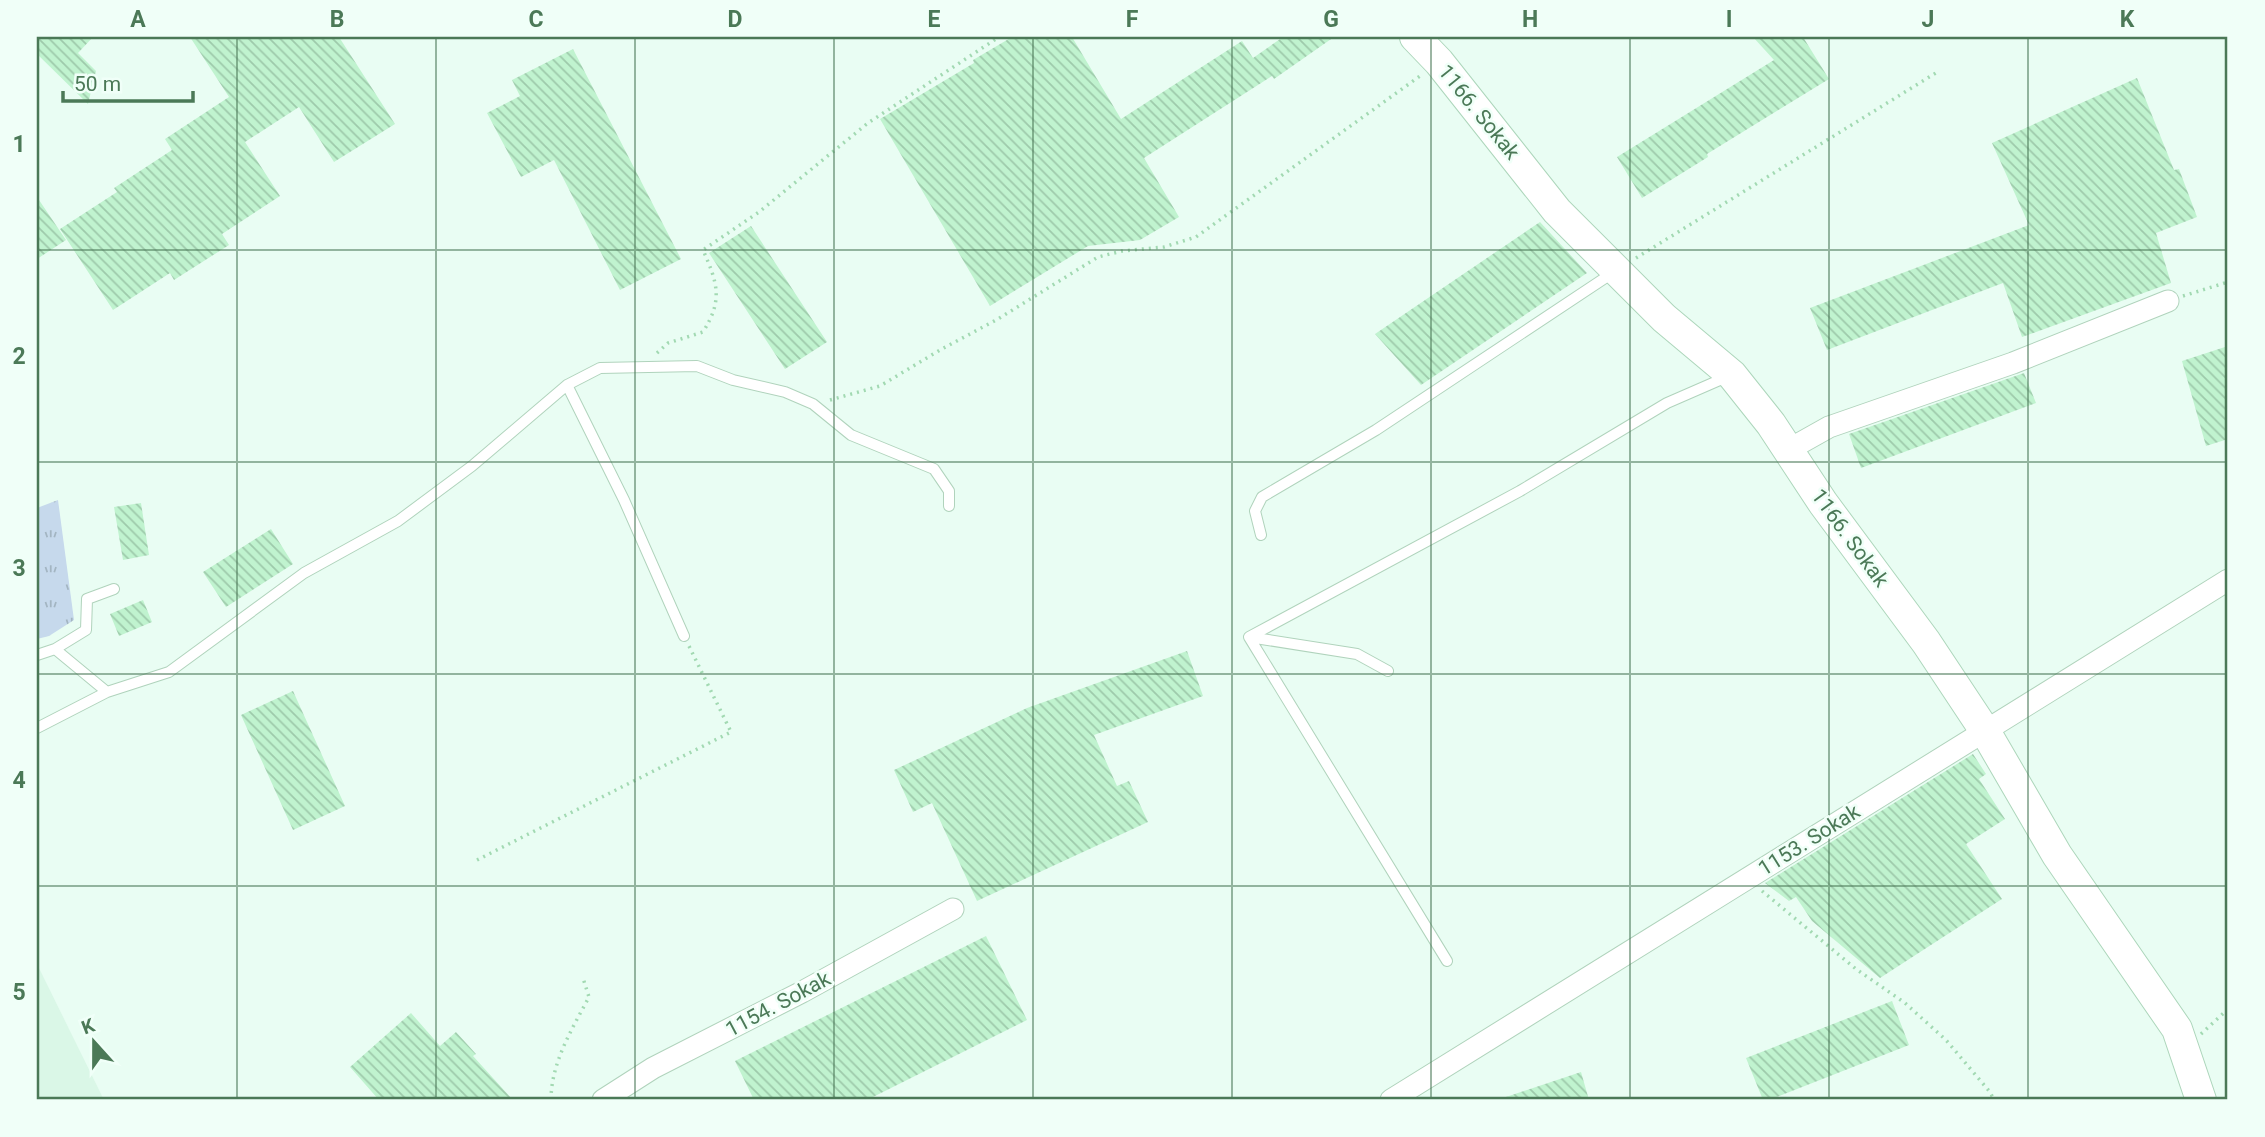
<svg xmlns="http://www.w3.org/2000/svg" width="2265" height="1137" viewBox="0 0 2265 1137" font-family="Roboto,sans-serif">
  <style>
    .residential { fill: #daf7e7 }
    .grass { fill: url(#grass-tufts) }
    .building { fill: url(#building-back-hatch) }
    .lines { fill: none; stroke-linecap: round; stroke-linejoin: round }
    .lane-casing { stroke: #b0d3bc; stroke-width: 12 }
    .street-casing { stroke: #b0d3bc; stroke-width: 23 }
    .secondary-casing { stroke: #add6bb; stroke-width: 32 }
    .path { stroke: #a2d9b2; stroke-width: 3.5; stroke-dasharray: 2 5; stroke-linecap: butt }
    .lane { stroke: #fff; stroke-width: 10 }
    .street { stroke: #fff; stroke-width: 21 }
    .secondary { stroke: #fff; stroke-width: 30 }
    .grid { fill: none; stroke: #4b7957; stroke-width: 2; stroke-opacity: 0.55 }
    .labels { text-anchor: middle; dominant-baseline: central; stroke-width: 5; stroke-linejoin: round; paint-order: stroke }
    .street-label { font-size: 21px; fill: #4b7957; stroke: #f0fff8 }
    .neatline { fill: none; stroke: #4b7957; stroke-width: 2.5 }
    .grid-label { font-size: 23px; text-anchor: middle; font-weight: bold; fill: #4b7957 }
  </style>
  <defs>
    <pattern id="grass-tufts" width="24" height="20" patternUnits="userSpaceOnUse" patternTransform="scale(1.75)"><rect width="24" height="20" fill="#c6d9ec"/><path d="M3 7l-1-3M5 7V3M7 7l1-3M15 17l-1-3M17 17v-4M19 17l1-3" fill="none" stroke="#a3b5c2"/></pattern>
    <pattern id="building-back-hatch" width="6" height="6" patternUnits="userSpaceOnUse" patternTransform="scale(1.75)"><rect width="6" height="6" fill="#c0f3cf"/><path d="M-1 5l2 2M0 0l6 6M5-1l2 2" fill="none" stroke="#9ecaab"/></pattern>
  </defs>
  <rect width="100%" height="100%" fill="#e9fdf3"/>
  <path class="residential" d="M37,964L104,1100H37Z"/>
  <path class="grass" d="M58,500L74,620L49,636L37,639V508Z"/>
  <path class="building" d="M37,37H93L78,53L96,71L88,104L37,54Z
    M190,37H339L395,124L334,162L299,107L245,142L280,196L222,234L229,245L174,280L170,273L113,310L60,229L117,192L114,188L172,150L165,139L229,97Z
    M1012,37H1072L1121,119L1242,41L1253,58L1283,37H1334L1274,79L1272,76L1144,158L1179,217L1140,240L1088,246L990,306L880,119L974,63L973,60Z
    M1753,37H1803L1829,79L1707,154L1708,157L1642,198L1617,157L1774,60Z
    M573,49L681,259L620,290L554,160L521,177L487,113L520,96L512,80Z
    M2137,78L2174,170L2179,169L2197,217L2156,233L2171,283L2022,337L2003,283L1827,350L1810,308L2029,225L1992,143Z
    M37,197L66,240L37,259Z
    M1540,222L1587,273L1421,385L1375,334Z
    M751,226L827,342L785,369L709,253Z
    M2228,346V439L2206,446L2182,361Z
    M2024,373L2036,403L1861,468L1849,434Z
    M141,503L149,555L123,560L114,507Z
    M271,529L293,564L226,607L203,572Z
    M143,600L152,622L119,636L110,614Z
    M1187,651L1203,696L1094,735L1117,786L1129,781L1148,822L977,901L932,803L913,812L894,770L1027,708Z
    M293,691L345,806L293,830L241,715Z
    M1973,754L1986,774L1979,779L2005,819L1966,844L2002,899L1880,978L1812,921L1796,897L1789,901L1765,883Z
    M986,936L1027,1020L867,1100H754L735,1061Z
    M1892,1001L1909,1045L1769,1100H1763L1746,1058Z
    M411,1013L440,1046L456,1032L476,1054L473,1056L513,1100H379L350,1067Z
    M1581,1072L1589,1100H1504L1503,1098Z"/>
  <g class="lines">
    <defs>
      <path id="lane" d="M567,385L624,500L684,636
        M1261,535L1255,511L1262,497L1376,430L1614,272
        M1249,637L1357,654L1388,671
        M37,655L55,649
        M107,692L55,649L86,630L87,599L114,589
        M37,728L107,692L169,672L304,573L398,521L472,466L567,385L600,368L697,366L733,380L785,392L813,404L851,435L934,469L949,491V506
        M1447,961L1249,637L1520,491L1667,403L1729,376"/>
      <path id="street" d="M1788,450L1829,427L2013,363L2168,301
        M603,1100L653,1068L802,992L953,909
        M1391,1100L2228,580"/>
      <path id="secondary" d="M1415,37L1439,62L1557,211L1664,318L1732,375L1771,424L1823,503L1926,642L1985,731L2057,855L2177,1029L2201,1100"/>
    </defs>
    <use href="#lane" class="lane-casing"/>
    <use href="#street" class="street-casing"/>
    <use href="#secondary" class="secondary-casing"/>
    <path class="path" d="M1636,258L1939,71
      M2183,296L2228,282
      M657,353L668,343L703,332C723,300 718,284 703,250L759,212L868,123L999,37
      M830,400L880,386L940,350L998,319L1098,257L1122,251L1164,247L1196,237L1420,76
      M477,860L731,732L689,646
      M1762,891L1856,969L1905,1003L1946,1040L1990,1092L1994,1100
      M2201,1034L2228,1009
      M551,1100C551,1063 572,1029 589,997L583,978"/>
    <use href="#lane" class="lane"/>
    <use href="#street" class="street"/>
    <use href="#secondary" class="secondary"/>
  </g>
  <path class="grid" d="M237,37V1100M436,37V1100M635,37V1100M834,37V1100M1033,37V1100M1232,37V1100M1431,37V1100M1630,37V1100M1829,37V1100M2028,37V1100M37,250H2228M37,462H2228M37,674H2228M37,886H2228"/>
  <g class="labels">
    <g class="street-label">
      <text transform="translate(1479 112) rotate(51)">1166. Sokak</text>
      <text transform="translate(1850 538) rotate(54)">1166. Sokak</text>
      <text transform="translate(1809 840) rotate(-32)">1153. Sokak</text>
      <text transform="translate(778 1004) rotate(-28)">1154. Sokak</text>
    </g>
  </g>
  <rect width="2265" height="1137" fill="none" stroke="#f0fff8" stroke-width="77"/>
  <g transform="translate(94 1042) rotate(339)" stroke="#f0fff8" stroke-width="5" paint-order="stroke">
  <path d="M0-5L12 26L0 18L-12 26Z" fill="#4b7957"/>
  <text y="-10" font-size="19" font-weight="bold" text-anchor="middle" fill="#4b7957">K</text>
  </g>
  <path d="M63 91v10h130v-10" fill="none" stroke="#4b7957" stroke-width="3.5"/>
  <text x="74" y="91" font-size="21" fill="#4b7957" stroke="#f0fff8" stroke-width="5" paint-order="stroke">50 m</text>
  <rect x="38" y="38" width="2188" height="1060" class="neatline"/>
  <g class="grid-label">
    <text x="138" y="27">A</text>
    <text x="337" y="27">B</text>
    <text x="536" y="27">C</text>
    <text x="735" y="27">D</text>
    <text x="934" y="27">E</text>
    <text x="1132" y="27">F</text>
    <text x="1331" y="27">G</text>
    <text x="1530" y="27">H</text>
    <text x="1729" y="27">I</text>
    <text x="1928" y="27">J</text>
    <text x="2127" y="27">K</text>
    <text x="19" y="152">1</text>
    <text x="19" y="364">2</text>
    <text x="19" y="576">3</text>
    <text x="19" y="788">4</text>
    <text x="19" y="1000">5</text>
  </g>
</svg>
